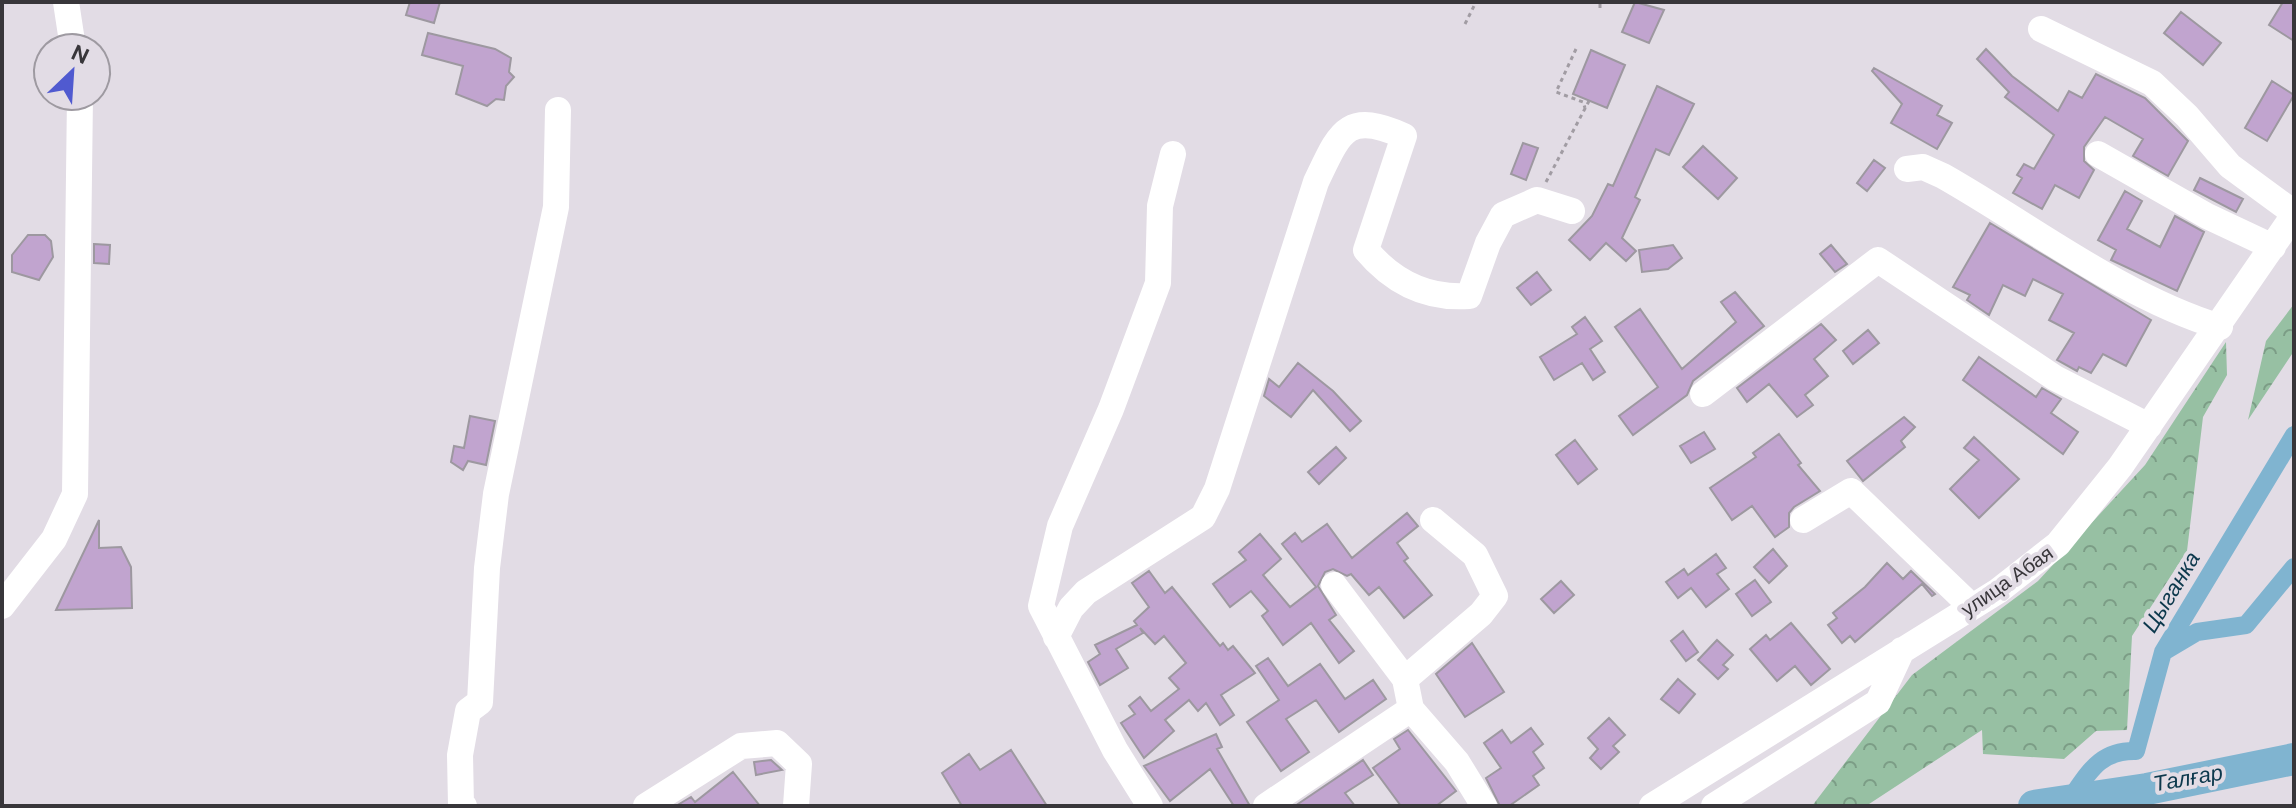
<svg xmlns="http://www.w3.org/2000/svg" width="2296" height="808" viewBox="0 0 2296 808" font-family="'DM Sans',sans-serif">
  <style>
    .forest { fill: url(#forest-crowns) }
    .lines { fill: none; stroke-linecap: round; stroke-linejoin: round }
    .canal { stroke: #80b4d0; stroke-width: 18 }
    .river { stroke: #80b4d0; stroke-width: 32 }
    .building { fill: #c1a4cf; stroke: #9d98a0; stroke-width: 2 }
    .path { stroke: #a19ca3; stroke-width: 3; stroke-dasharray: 4 4; stroke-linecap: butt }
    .minor { stroke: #fff; stroke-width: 26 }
    .labels { text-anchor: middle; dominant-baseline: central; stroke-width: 8; stroke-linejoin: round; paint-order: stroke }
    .street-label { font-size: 20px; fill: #38363a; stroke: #e2dce5 }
    .water-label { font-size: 22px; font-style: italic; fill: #0c384c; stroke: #e2dce5 }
  </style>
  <defs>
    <pattern id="forest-crowns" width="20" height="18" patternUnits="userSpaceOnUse" patternTransform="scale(2)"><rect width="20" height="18" fill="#97c0a3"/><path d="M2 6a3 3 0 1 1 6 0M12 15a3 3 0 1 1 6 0" fill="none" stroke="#7c9d86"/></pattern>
  </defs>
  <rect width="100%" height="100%" fill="#e2dce5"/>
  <path class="forest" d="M2294,304V351L2248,420L2266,341Z
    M2226,342L2227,375L2203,417L2187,551L2132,636L2127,730L2096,731L2064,759L1983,754L1982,730L1866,806H1812L1912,675L2038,581L2145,465Z"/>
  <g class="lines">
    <path class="canal" d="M2165,651L2197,632L2246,625L2294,567
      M2070,799C2089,772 2100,750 2136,751L2163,652L2294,435"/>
    <path class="river" d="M2034,806L2147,789L2294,759"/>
  </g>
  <path class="building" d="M410,2H440L434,23L406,15Z
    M1635,2L1664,10L1649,43L1622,32Z
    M2283,2H2294V41L2269,25Z
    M2181,12L2221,43L2203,65L2164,33Z
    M428,33L495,49L511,58L509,72L514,77L506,86L504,100L496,99L487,106L456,94L463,66L422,55Z
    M1986,49L2012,76L2058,111L2069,91L2082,98L2096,74L2145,98L2188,141L2168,176L2133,156L2143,139L2105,117L2084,147V161L2094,170L2079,198L2055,185L2042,209L2013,193L2022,178L2017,175L2024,164L2034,169L2054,135L2005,97L2009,92L1977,59Z
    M1591,50L1625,65L1607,108L1573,94Z
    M1874,68L1942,106L1937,115L1952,123L1937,149L1891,123L1902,104L1872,71Z
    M2272,81L2294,95L2267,141L2245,128Z
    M1657,86L1694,104L1669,155L1656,149L1635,197L1640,200L1622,238L1636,251L1626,261L1606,243L1590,260L1569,240L1592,216L1608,184L1613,186Z
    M1523,143L1538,148L1526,180L1511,174Z
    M1703,146L1737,178L1718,199L1683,167Z
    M1874,160L1885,168L1867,191L1857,183Z
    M2200,178L2243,199L2236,212L2194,190Z
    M2125,191L2142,201L2127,229L2160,247L2175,216L2204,232L2177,291L2111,260L2116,250L2098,240Z
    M1990,223L2151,320L2126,366L2103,354L2091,373L2079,367L2077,371L2057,360L2074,333L2049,320L2063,294L2033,279L2025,296L2003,285L1989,315L1967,300L1970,295L1953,287Z
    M28,235H45L51,241L53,257L39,280L12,272V255Z
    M94,244L110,245L109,264L94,263Z
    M1673,245L1682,258L1668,269L1642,272L1639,250Z
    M1831,245L1847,264L1835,272L1820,254Z
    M1537,272L1551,290L1531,305L1517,288Z
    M1735,292L1764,326L1693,381L1687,395L1633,435L1619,416L1658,387L1615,327L1640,309L1682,369L1736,322L1721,302Z
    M1585,317L1602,341L1590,349L1605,372L1593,380L1582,363L1554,380L1540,357L1577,334L1572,327Z
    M1821,324L1836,340L1814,359L1828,376L1805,395L1813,405L1797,417L1769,384L1747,402L1737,388Z
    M1868,330L1879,343L1853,364L1843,351Z
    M1979,357L2036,397L2042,388L2061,399L2051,413L2078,432L2063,454L1963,380Z
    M1298,363L1333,391L1361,421L1350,431L1313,390L1291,417L1264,396L1269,379L1279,387Z
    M470,416L495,421L486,465L468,461L463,470L451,462L454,446L464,448Z
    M1904,417L1915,427L1901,441L1905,447L1863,481L1847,461Z
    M1704,432L1715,449L1691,463L1680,446Z
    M1779,434L1801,463L1798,465L1820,491L1794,507L1789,513V527L1775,537L1752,506L1732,520L1710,488L1756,457L1753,453Z
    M1974,437L2019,479L1979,518L1950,489L1979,460L1964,448Z
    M1575,440L1597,469L1578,484L1556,455Z
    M1336,447L1346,458L1319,484L1308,472Z
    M1407,513L1418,526L1397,543L1408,558L1404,561L1432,595L1404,618L1379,587L1369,595L1351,574L1347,576L1333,569L1325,572L1318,586L1336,615L1329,620L1354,651L1339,663L1311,623L1283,645L1262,616L1268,611L1251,591L1230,607L1213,584L1246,560L1239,552L1260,534L1281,559L1263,575L1290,607L1316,587L1282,544L1295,533L1302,542L1327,524L1352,558Z
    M99,520V548L121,547L131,567L132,608L56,610Z
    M1773,549L1787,566L1769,583L1754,567Z
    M1716,554L1726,568L1717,574L1729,589L1706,607L1691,588L1678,598L1666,582L1684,569L1688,575Z
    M1887,563L1903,579L1911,571L1935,594L1932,596L1922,584L1855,642L1850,636L1842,643L1828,625L1837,618L1833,613L1865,587Z
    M1149,571L1165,593L1172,587L1220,646L1223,643L1228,650L1233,646L1255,673L1221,695L1234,715L1220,725L1206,703L1198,711L1189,700L1165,720L1174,731L1144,758L1121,723L1135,714L1129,706L1140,697L1151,711L1179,689L1169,678L1186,663L1164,636L1155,644L1140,628L1143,633L1116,649L1128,668L1100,685L1088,662L1100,654L1095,645L1137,625L1134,621L1149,607L1132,583Z
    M1755,580L1771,602L1752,616L1736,594Z
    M1561,581L1574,595L1554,613L1541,599Z
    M1791,623L1830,669L1811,685L1795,666L1777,681L1750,649L1766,635L1770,640Z
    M1683,631L1698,652L1686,661L1671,641Z
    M1717,640L1733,655L1723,665L1728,669L1718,679L1698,660Z
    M1472,643L1504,692L1465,717L1436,674Z
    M1268,658L1288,686L1320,664L1345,699L1373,680L1386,699L1339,732L1316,700L1286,719L1309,752L1281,771L1247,722L1279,700L1256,666Z
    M1678,679L1695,694L1679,713L1661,699Z
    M1609,718L1625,735L1613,746L1619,752L1601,769L1590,758L1598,749L1588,738Z
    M1531,728L1543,744L1533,752L1544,768L1533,776L1539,785L1509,806H1500L1486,778L1501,768L1484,743L1502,730L1511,743Z
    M1408,730L1456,791L1436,806H1401L1373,768L1400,749L1394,739Z
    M1216,734L1222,747L1217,749L1250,806H1234L1210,769L1170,801L1144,766Z
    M1011,750L1047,806H962L942,773L969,754L980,770Z
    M771,760L782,770L756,775L754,762Z
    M1363,760L1373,775L1345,793L1355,806H1295Z
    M733,772L760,806H676L691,797L695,802Z"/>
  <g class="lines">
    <path class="path" d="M1600,8V2
      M1465,24L1476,2
      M1576,49L1556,92L1583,102L1585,108
      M1546,182L1589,101"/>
    <path class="minor" d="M66,2L73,48
      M2041,29L2152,83L2187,116L2230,166L2294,213
      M2098,154L2207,216L2273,247
      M1907,169L1923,167L1943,176C2033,227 2120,296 2220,327
      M1703,394L1878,260L2055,378L2149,426
      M1803,520L1851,491L1972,607
      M2,606L54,539L75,494L80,96
      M1056,637L1071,608L1086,592L1203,517L1217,489L1316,182C1340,132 1346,110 1404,136L1366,250C1393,282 1427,299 1469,296L1488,243L1503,215L1537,200L1572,211
      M1405,679L1481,614L1495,596L1475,555L1433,520
      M1411,709L1457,762L1484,806
      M464,806L461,805L460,755L468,711L480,702L487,568L496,494L556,207L558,110
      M646,806L741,746L777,743L799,764L796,806
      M1150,806L1115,750L1041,606L1060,526L1111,409L1158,283L1160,206L1173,154
      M1266,806L1411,709L1405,679L1334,585
      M1652,806L1998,591L2058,544L2120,467L2294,215
      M1714,806L1878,702L1902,650"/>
  </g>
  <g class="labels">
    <g class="street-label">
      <text transform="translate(2007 581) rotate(-35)">улица Абая</text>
    </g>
    <g class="water-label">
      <text transform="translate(2171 592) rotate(-59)">Цыганка</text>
      <text transform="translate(2188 778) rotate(-10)">Талғар</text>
    </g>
  </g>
  <rect width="2296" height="808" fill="none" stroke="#38363a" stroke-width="8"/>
  <g transform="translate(72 72) rotate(25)"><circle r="38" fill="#e2dce5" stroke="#9e9aa1" stroke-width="2"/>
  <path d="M0-6L14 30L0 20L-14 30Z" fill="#505ad0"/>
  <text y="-12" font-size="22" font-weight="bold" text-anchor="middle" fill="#38363a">N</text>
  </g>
</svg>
